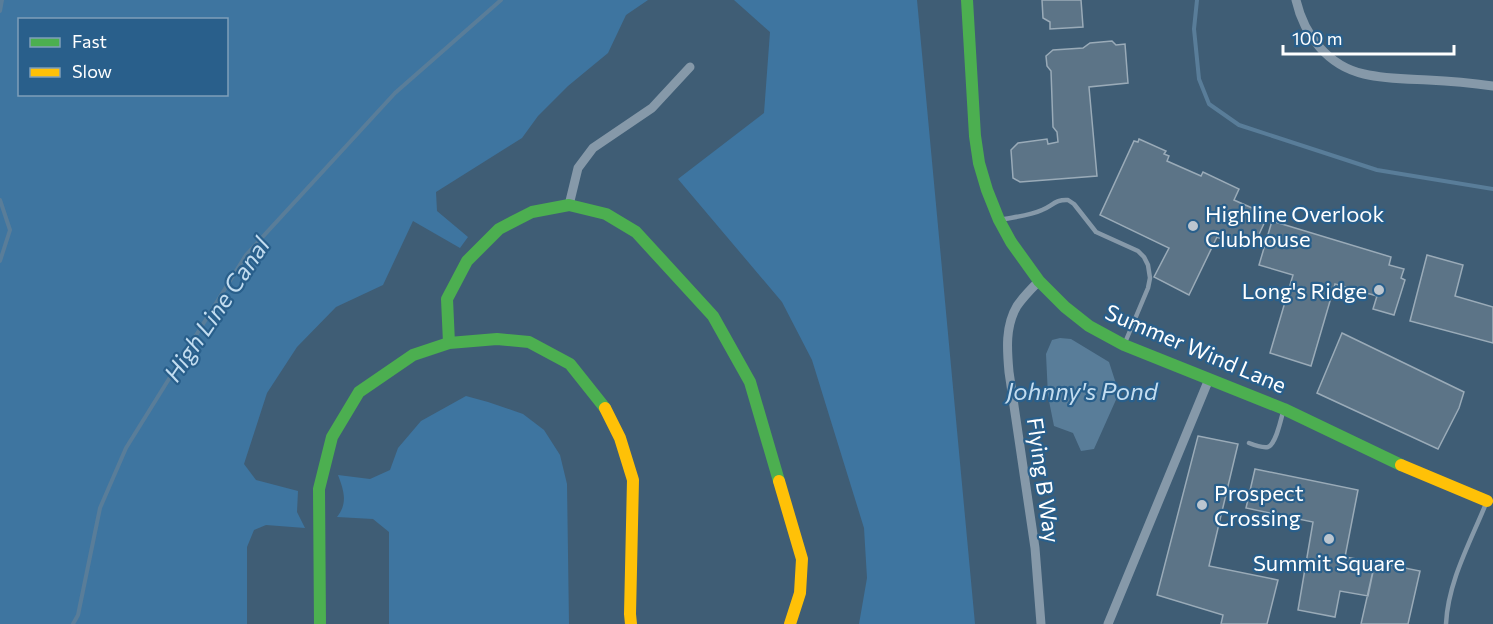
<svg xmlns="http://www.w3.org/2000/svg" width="1493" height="624" viewBox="0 0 1493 624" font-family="Commissioner,sans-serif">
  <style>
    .green { fill: #3e75a0; fill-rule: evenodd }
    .water { fill: #597d99 }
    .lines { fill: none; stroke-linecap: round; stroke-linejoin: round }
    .stream { stroke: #597d99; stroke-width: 4 }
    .building { fill: #5c7487; stroke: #9aabb8; stroke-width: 1.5 }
    .lane { stroke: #8699a9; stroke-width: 4.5 }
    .street { stroke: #8699a9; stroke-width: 9 }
    .fast { stroke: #4caf50; stroke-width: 12 }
    .slow { stroke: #ffc107; stroke-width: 12 }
    .poi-dot { fill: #bcc6cf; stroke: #295f8b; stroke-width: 2 }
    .labels { text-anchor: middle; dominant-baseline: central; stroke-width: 4.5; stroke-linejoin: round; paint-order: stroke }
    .poi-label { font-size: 22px; fill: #fff; stroke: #295f8b; text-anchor: start }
    .street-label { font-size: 22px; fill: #fff; stroke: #295f8b }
    .water-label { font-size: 24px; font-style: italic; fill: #c3ddf0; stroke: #295f8b }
  </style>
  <rect width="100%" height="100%" fill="#3f5d75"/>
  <path class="green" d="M0,0H648L626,15L608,53L568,86L538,116L522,138L436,192L437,211L468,237L460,248L413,221L383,285L336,307L297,347L267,393L244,464L256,480L298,491L297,512L305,528L266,525L254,530L247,547V624H0ZM20,20H226V94H20Z
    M734,0H917L975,624H859L867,578L864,528L812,360L782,302L678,179L764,113L770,32Z
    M466,396L488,402L523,414L544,430L560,455L567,484L569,624H389V532L373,519L337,517C348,503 344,491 338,475L370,479L390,470L398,448L421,421Z"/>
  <path class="water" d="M1060,338L1071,339L1109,362L1119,393L1094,449L1081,451L1073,433L1054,426L1048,396L1046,354L1052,340Z"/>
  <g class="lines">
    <path class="stream" d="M1197,0L1194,29L1199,79L1209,104L1239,125L1377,170L1493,189
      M0,11L2,0
      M0,200L10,230L0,261
      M73,624L78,615L100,508L126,448L246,255L395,93L501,0"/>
  </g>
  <path class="building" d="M1042,0H1081L1083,27L1050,29V22L1043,18Z
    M1112,41L1116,45L1125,44L1128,83L1089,87L1097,176L1020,182L1013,178L1011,150L1018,143L1047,139L1048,144L1058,142L1057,132L1053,127L1051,71L1047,66L1046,56L1053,50L1083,48L1090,43Z
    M1139,139L1166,151L1164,154L1169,156L1167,161L1201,176L1203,172L1239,189L1234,200L1268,215L1255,243L1244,238L1240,247L1217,237L1189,295L1154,277L1169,248L1100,215L1134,141L1138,142Z
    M1272,221L1391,257L1389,265L1404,269L1401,278L1405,280L1394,315L1373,309L1377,296L1335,284L1311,366L1270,353L1293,275L1259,265Z
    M1427,255L1463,265L1455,296L1493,307V343L1410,321Z
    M1342,333L1464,392L1459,408L1438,449L1317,393Z
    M1198,436L1238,444L1209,566L1278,580L1267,624H1221L1223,615L1157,595Z
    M1255,469L1358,490L1345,557L1375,562L1368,596L1340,591L1335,617L1298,610L1313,522L1246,508Z
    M1375,562L1420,571L1408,624H1361Z"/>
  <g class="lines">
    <path class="lane" d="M999,220C1013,217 1029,216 1042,210C1052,206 1056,199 1068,200L1074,204L1096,232L1138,251L1144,257L1148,265L1150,278L1148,288L1124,345
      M1249,443C1254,445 1263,448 1268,447C1276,444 1281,419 1283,412
      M1446,624C1448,581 1471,541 1487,501"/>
    <path class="street" d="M1296,0C1304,35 1328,66 1364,74C1385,79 1407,79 1428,80C1450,81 1472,83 1493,86
      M569,205L578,168L593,148L652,108L690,67
      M1039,281C1031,289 1023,297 1017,306C1005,326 1007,350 1009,372L1035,548L1041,624
      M1108,624L1209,379"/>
    <path class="fast" d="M967,0L975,136L979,163L987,190L999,220L1011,242L1039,281L1065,307L1089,326L1124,345L1284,409L1401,465
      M449,343L447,299L467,261L499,229L532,212L569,205L606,214L636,232L713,316L750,382L779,481
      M320,624L319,489L332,437L359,392L413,355L449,343L497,339L529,342L570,364L605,408"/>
    <path class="slow" d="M605,408L620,438L633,480L630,614L631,624
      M1401,465L1487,501
      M779,481L802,559L800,593L790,624"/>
  </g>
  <g class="poi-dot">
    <circle cx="1193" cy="226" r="6"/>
    <circle cx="1379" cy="290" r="6"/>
    <circle cx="1202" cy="505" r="6"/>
    <circle cx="1329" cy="539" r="6"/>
  </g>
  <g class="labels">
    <g class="poi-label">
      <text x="1205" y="213">Highline Overlook<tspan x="1205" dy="25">Clubhouse</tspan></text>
      <text x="1367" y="290" text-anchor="end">Long's Ridge</text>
      <text x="1214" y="492">Prospect<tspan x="1214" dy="25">Crossing</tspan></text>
      <text x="1329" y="562" text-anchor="middle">Summit Square</text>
    </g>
    <g class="street-label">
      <text transform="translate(1196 348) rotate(23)">Summer Wind Lane</text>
      <text transform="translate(1044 480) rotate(82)">Flying B Way</text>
    </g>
    <g class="water-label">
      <text transform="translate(216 309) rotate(-56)">High Line Canal</text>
      <text x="1082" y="390">Johnny's Pond</text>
    </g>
  </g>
  <rect x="18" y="18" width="210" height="78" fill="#295f8b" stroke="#7f9fb9" stroke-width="1.5"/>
  <rect x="30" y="38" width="30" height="9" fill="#4caf50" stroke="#7f9fb9" stroke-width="1.5"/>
  <text x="72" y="48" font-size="18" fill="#ffffff">Fast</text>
  <rect x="30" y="68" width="30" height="9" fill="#ffc107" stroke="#7f9fb9" stroke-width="1.5"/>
  <text x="72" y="78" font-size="18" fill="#ffffff">Slow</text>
  <path d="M1283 45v9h171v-9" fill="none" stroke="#ffffff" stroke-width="3"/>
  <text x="1292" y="45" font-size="18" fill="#ffffff" stroke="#295f8b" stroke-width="4.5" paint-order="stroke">100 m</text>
</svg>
